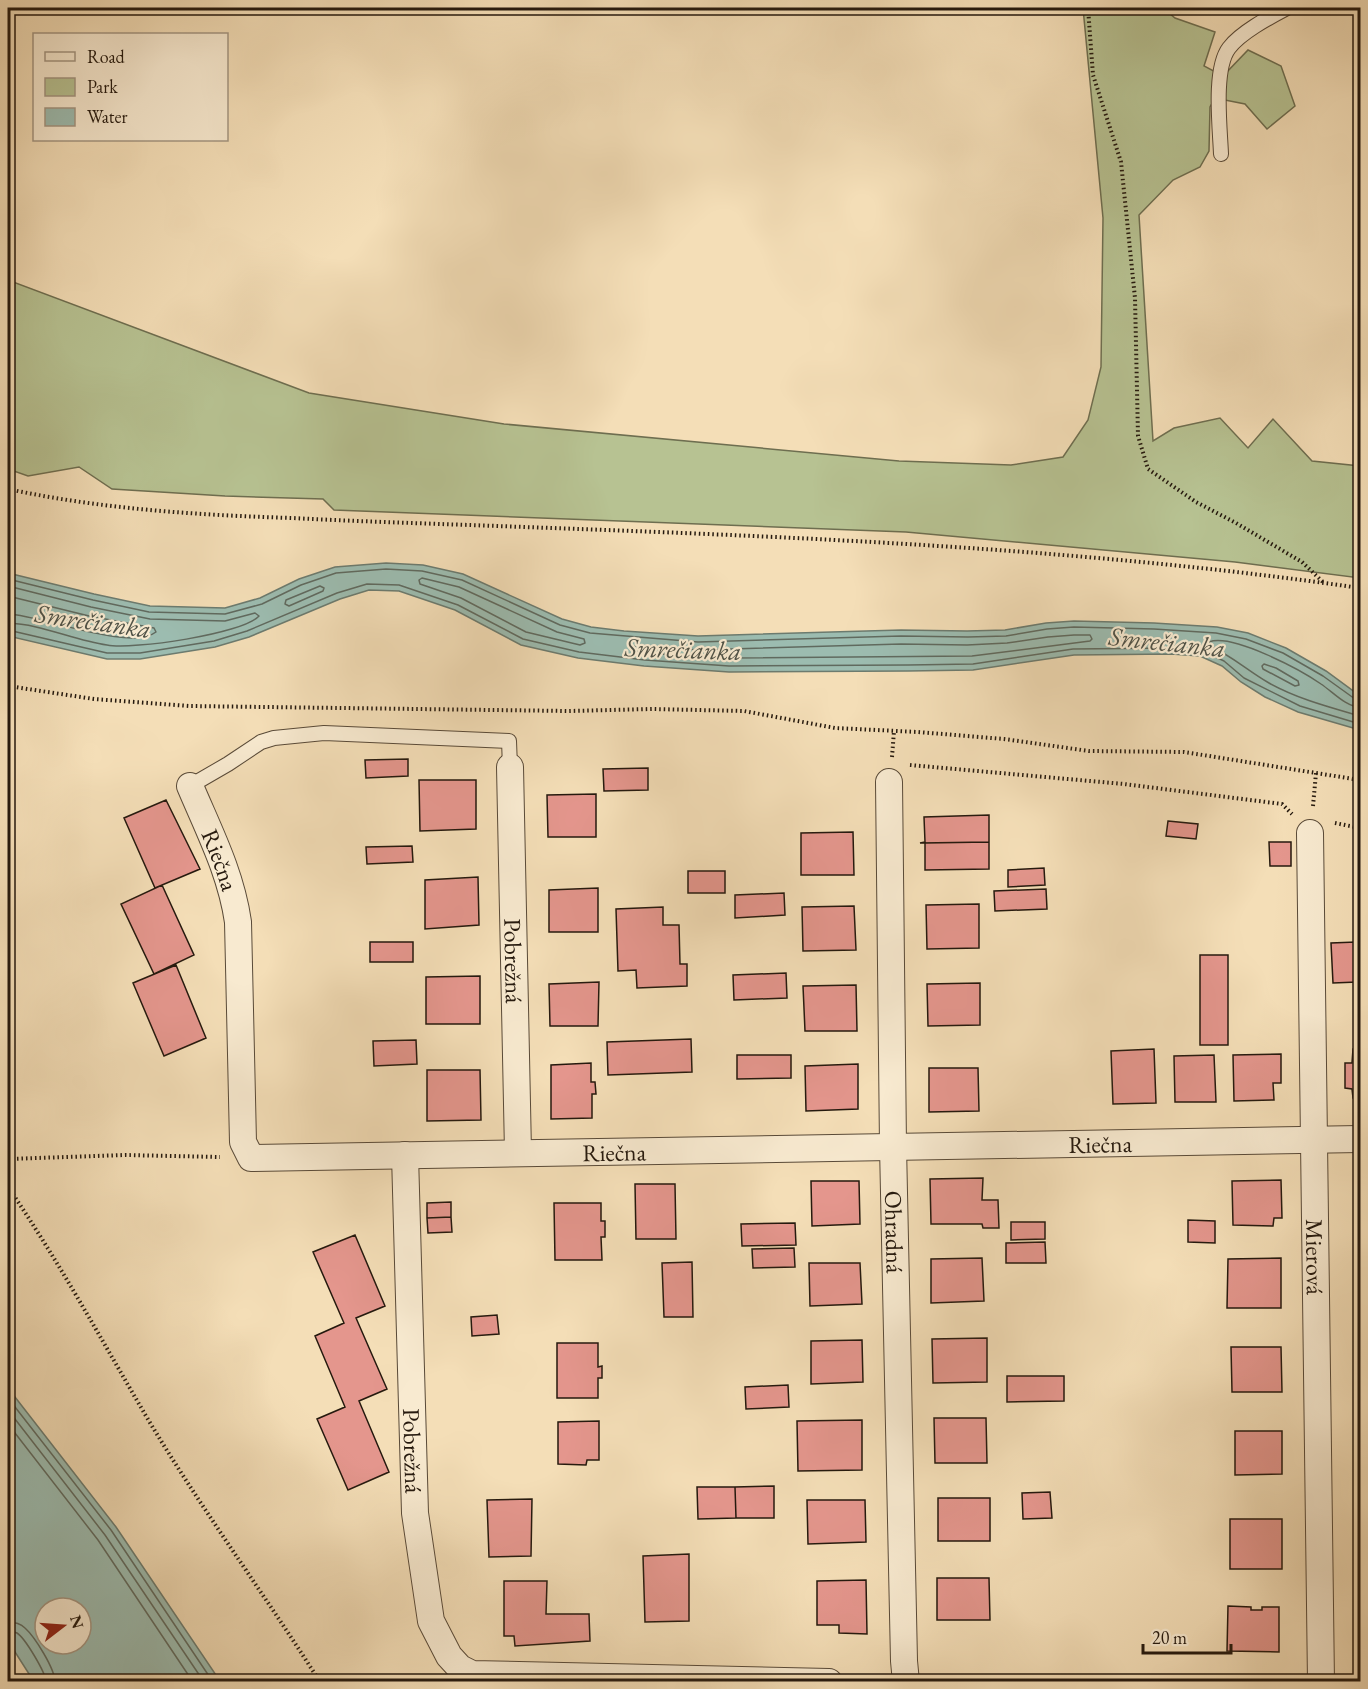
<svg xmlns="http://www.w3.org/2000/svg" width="1368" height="1689" viewBox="0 0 1368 1689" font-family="'EB Garamond',serif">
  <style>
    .green { fill: #b7c292; stroke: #6e6e50; stroke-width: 1.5 }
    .water { fill: #9cbcb0; stroke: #6c7b6f; stroke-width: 1.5; fill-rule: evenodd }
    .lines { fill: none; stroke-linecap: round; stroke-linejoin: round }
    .shore { stroke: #606a5f; stroke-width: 1.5 }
    .building { fill: #e4968d; stroke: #25190e; stroke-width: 1.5 }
    .lane-casing { stroke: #594a38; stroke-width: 16 }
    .street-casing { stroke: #594a38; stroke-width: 28 }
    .path { stroke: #25190e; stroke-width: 4; stroke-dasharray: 1.5 3; stroke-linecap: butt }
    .lane { stroke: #f8ead0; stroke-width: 14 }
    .street { stroke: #f8ead0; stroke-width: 26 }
    .labels { text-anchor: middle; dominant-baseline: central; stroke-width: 4.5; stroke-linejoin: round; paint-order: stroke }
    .street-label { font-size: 24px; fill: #25190e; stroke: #f8ead0 }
    .water-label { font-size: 26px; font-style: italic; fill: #4f5247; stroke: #f8ead0 }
  </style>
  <rect width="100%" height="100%" fill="#f4deb7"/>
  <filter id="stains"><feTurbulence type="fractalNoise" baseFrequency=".00333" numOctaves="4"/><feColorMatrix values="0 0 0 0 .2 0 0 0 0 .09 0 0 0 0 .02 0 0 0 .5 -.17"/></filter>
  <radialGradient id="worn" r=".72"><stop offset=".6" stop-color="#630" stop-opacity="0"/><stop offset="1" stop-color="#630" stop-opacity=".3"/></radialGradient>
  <path class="green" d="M1083,8H1163L1175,18L1215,32L1204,66L1223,76L1248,50L1281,66L1295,106L1267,129L1245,104L1215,98L1210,107L1209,151L1200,167L1173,180L1139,215L1153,441L1174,428L1220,418L1248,448L1273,419L1312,461L1360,466V578L1235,562L906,532L334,510L323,499L225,496L112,489L79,467L28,476L8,469V280L309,393L504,424L899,461L1011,465L1063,457L1088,420L1101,367L1103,218Z"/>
  <path class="water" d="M386,563L423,565L463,574L562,619L591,627L624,631L698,636L901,630L967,631L1005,630L1046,623L1074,621L1154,623L1217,627L1248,633L1286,648L1326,671L1360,696V730L1298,712L1265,697L1241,682L1222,666L1200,656L1171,654L1074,655L973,670L908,671L729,672L644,666L578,658L521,645L455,610L399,591L369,590L340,599L249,637L215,647L140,659H107L8,636V573L94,594L150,606L225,608L260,598L299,579L335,567Z
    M8,1388L116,1527L220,1681L35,1682L31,1677L8,1641ZM45,1608H81V1644H45Z"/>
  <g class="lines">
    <path class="shore" d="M422,578L459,587L557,632L584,639L585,643L580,645L526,632L461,598L420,584L419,580Z
      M8,579L93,600L149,612L225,614L262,604L301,585L336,573L386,569L422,571L462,580L560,625L590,633L698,642L901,636L968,637L1006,636L1047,629L1074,627L1154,629L1216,633L1246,639L1283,653L1323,676L1355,699L1360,700
      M8,586L91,607L150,619L225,621L255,613L259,616C243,634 132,650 107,645C73,640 41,624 8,623
      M320,586L324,588L323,591L289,606L285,604L286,600Z
      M8,596L89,616L154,628L156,632C130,652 41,615 8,614
      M8,630L107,653H140L214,641L247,631L337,593L367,584L399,585L458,605L523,639L579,652L645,660L729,666L908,665L973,664L1073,649L1171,648L1201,650L1224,661L1244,678L1300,706L1360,724
      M1074,635H1090L1092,639L1090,641L972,656L729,658L645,653L635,651L633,649L636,645L698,650L901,644L967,645L1007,643L1048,637Z
      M1264,664L1276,668L1298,681L1299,685L1295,686L1263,669L1262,666Z
      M1360,707C1346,707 1333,692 1321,684C1301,670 1232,633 1209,642L1210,646C1232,656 1248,671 1269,683C1298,699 1329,707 1360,716
      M8,1398L111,1530L213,1682
      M8,1410L105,1535L204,1682
      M8,1424L98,1540L193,1682
      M8,1622C14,1622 20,1623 25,1628C35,1637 55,1669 55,1682
      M8,1631C12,1631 13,1631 17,1633C25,1638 46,1673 46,1682"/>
  </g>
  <path class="building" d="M408,759V776L366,778L365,760Z
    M648,768V790L604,791L603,769Z
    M419,780H476V829L420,831Z
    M596,794V837H548L547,795Z
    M166,800L200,869L155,888L124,818Z
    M989,815V842L920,843L925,842L924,817Z
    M1168,821L1198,824L1196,839L1166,836Z
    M853,832L854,875H801V833Z
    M989,842V869L925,870V843Z
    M1269,842H1291V866H1270Z
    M412,846L413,862L367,864L366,847Z
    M1044,868L1045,885L1008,887V870Z
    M688,871H725V893H688Z
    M478,877L479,925L425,929V880Z
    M162,885L194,955L154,974L121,904Z
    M598,888V932H549V890Z
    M1046,889L1047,909L995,911L994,891Z
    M784,893L785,915L735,918V895Z
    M979,904V948L927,949L926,905Z
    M854,906L856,950L803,951L802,907Z
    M663,907V925H679L680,964H687V986L637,988L636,970L618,971L616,909Z
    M370,942H413V962H370Z
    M1356,942L1357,982L1333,983L1331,943Z
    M1200,955H1228V1045H1200Z
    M176,965L206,1038L164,1056L133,983Z
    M786,973L787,998L734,1000L733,975Z
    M480,976V1024H426V977Z
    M599,982L598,1026H550L549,984Z
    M980,983V1025L928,1026L927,984Z
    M856,985L857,1031H805L803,986Z
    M691,1039L692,1072L608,1075L607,1042Z
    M416,1040L417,1064L374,1066L373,1041Z
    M1154,1049L1156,1103L1113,1104L1111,1051Z
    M1353,1049H1360V1098H1353L1352,1089L1345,1088V1063H1352Z
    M1281,1054V1083H1273L1274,1100L1234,1101L1233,1055Z
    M737,1055H791V1078L737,1079Z
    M1214,1055L1216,1102H1175L1174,1056Z
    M591,1063V1082H595L596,1094H592V1118L551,1119V1065Z
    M858,1064V1109L806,1111L805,1066Z
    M929,1068H978L979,1111L929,1112Z
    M427,1070H480L481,1120L427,1121Z
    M983,1178L982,1200H998L999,1228H983L982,1224H931L930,1179Z
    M1281,1180L1282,1218H1274L1273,1226L1233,1225L1232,1181Z
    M1355,1180H1360V1224H1355Z
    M811,1181H859L860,1224L812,1226Z
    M635,1184H675L676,1239H636Z
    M451,1202V1217L427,1218V1203Z
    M554,1203H601V1221H605V1237H601L602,1260H555Z
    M451,1217L452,1232L428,1233L427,1218Z
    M1188,1220L1215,1221V1243L1188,1242Z
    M1011,1222H1045V1239L1011,1240Z
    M795,1223L796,1245L742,1246L741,1224Z
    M355,1235L385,1306L356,1318L387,1389L359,1401L389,1472L348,1490L317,1419L345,1407L315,1336L344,1323L313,1252Z
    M1045,1242L1046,1263H1006V1243Z
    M794,1248L795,1267L753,1268L752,1249Z
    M982,1258L984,1301L931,1303V1259Z
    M1281,1258V1308H1227L1228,1259Z
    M1356,1259H1360V1304L1356,1305Z
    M692,1262L693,1317H664L662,1263Z
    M809,1263H860L862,1304L810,1306Z
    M497,1315L499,1334L472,1336L471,1317Z
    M987,1338V1382L933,1383L932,1339Z
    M862,1340L863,1382L811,1384V1341Z
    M557,1343H598V1367L602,1366V1378H598V1398H557Z
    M1231,1347H1281L1282,1392H1232Z
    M1357,1347H1360V1389H1358Z
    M1007,1376H1064V1401L1007,1402Z
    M788,1385L789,1407L746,1409L745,1387Z
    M934,1418H986L987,1463H935Z
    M862,1420V1470L798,1471L797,1421Z
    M599,1421V1460H587L586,1465L558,1464V1422Z
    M1235,1431H1282V1474L1235,1475Z
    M774,1486V1518H736L735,1487Z
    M697,1487H735L736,1518L698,1519Z
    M1050,1492L1052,1518L1023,1519L1022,1493Z
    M938,1498H990V1541H938Z
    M532,1499L531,1556L489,1557L487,1500Z
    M807,1500H865L866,1542L808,1544Z
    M1230,1519H1282V1569H1230Z
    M689,1554V1621L645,1622L643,1556Z
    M937,1578H989L990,1620H937Z
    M866,1580L867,1634L839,1633V1625H817V1581Z
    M504,1581H547L546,1614H589L590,1641L515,1646L514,1636H504Z
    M1228,1606L1251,1607V1610H1262V1607H1279V1652L1227,1651Z"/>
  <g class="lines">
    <defs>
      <path id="lane" d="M1221,154C1220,128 1213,69 1229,48C1241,32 1270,17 1287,8
        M190,786L228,764L261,742L274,738L324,733L509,741L510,767"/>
      <g id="street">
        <path id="s1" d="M510,767L518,1152"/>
        <path id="s2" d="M889,782L893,1146L904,1661L906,1682"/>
        <path id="s3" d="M190,786C209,831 231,873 238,922L243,1142L251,1158L1360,1139"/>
        <path id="s4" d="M1310,833L1321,1682"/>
        <path id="s5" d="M405,1155L415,1513L431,1621L449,1656L460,1668L472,1674L829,1682"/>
      </g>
    </defs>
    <use href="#lane" class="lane-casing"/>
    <use href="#street" class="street-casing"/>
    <path class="path" d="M1088,8L1093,75L1121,162L1135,298L1138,436L1148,469L1196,502L1236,523L1302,562L1323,582
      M8,489C101,509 196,515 292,518C369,522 447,524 524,527C803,537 1083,548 1360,588
      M8,686L94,699L189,706L569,711L652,709L744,711L835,728L918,732L1004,739L1089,751L1184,752L1360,780
      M892,757L894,731
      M910,765L1124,784L1282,804L1292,814
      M1313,806L1316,773
      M1335,823L1360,828
      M8,1159L125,1155L220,1157
      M8,1187C58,1260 101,1339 146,1416C200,1507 263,1592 320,1682"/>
    <use href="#lane" class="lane"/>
    <use href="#street" class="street"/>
  </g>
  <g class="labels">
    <g class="street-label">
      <text stroke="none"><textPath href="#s3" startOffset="80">Riečna</textPath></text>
      <text stroke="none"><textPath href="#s1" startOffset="194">Pobrežná</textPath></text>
      <text stroke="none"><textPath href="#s3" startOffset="1232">Riečna</textPath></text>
      <text stroke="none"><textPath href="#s3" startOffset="746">Riečna</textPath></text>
      <text stroke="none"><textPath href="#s2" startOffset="450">Ohradná</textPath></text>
      <text stroke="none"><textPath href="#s4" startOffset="424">Mierová</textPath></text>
      <text stroke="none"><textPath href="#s5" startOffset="296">Pobrežná</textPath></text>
    </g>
    <g class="water-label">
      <text transform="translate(93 621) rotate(8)">Smrečianka</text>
      <text transform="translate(1167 642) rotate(6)">Smrečianka</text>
      <text transform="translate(683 649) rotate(2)">Smrečianka</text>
    </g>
  </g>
  <rect width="1368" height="1689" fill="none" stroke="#f4deb7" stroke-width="30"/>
  <rect x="9" y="9" width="1350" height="1671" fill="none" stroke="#25190e" stroke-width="3"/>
  <rect x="15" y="15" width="1338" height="1659" fill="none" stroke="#25190e" stroke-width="1.5"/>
  <rect x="33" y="33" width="195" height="108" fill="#f8ead0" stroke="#a49682" stroke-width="1.5"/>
  <rect x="45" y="52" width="30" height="9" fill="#f8ead0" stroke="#a49682" stroke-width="1.5"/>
  <text x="87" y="63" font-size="18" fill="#25190e">Road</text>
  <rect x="45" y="78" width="30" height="18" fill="#b7c292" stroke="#a49682" stroke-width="1.5"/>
  <text x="87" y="93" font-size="18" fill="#25190e">Park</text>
  <rect x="45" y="108" width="30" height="18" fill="#9cbcb0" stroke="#a49682" stroke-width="1.5"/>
  <text x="87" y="123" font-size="18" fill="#25190e">Water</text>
  <g transform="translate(63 1626) rotate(73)"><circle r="28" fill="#f8ead0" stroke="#a49682" stroke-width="1.5"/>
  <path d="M0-4.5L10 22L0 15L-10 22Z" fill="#8f2418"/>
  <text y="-9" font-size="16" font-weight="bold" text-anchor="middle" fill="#25190e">N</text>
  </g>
  <path d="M1143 1644v9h88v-9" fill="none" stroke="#25190e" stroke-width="3"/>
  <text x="1152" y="1644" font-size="18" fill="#25190e" stroke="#f8ead0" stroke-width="4.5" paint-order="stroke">20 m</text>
  <rect width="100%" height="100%" filter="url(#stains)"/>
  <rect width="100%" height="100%" fill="url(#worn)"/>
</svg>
